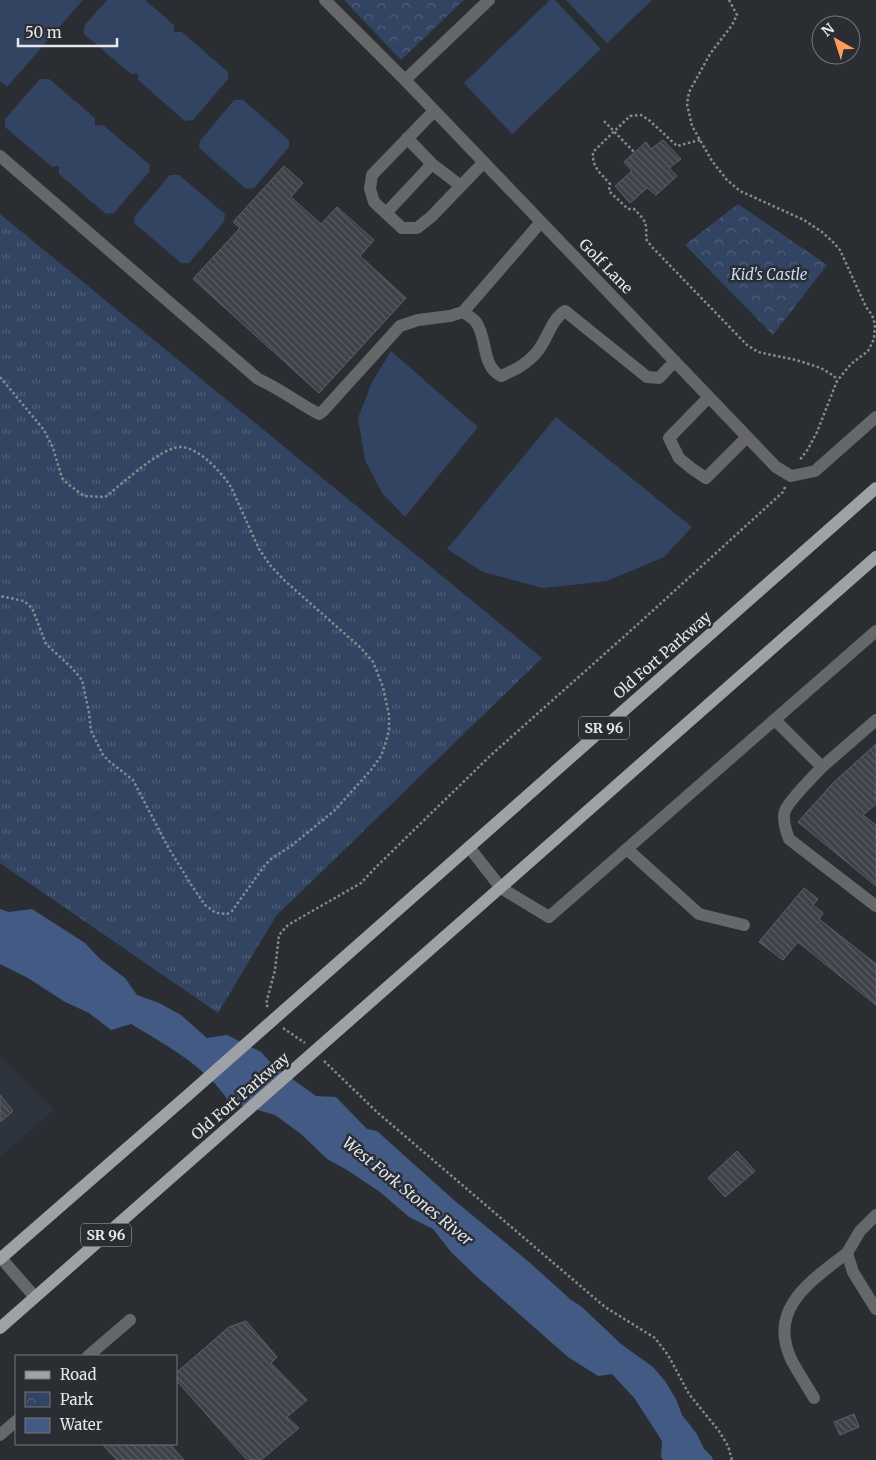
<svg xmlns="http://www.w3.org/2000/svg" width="876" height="1460" viewBox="0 0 876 1460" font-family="Merriweather,serif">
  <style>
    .built { fill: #2e343e }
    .grass { fill: url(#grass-tufts) }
    .park { fill: url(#park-crowns) }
    .pitch { fill: #334462 }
    .water { fill: #435a84 }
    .building { fill: url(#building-back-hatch); stroke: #5e6167 }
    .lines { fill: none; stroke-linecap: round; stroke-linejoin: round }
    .path { stroke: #888a8e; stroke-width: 2.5; stroke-dasharray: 2.5 2.5; stroke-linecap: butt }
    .minor { stroke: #656769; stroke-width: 12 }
    .major { stroke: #9ea1a6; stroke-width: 12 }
    .labels { text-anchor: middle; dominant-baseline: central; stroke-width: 5; stroke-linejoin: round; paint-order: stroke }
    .shield { fill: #2a2d31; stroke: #adafb2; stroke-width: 1 }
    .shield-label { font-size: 14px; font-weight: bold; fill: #e5e7ea }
    .street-label { font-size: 15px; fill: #e5e7ea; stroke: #2a2d31 }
    .park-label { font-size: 15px; font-style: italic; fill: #c8d7f2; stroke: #2a2d31 }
    .water-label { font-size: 16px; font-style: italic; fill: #dce4f1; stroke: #2a2d31 }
  </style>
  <defs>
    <pattern id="grass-tufts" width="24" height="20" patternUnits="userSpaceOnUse" patternTransform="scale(1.25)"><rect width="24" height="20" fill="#334462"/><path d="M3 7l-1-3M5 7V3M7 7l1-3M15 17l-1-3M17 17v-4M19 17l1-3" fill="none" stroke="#505f79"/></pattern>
    <pattern id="park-crowns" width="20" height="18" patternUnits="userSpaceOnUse" patternTransform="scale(1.25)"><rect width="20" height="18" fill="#334462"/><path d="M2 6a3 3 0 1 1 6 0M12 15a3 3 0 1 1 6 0" fill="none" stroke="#505f79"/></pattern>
    <pattern id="building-back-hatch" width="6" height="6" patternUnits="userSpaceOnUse" patternTransform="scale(1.25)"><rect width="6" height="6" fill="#3e4147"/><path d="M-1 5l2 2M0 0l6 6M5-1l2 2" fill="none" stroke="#5a5c62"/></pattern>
  </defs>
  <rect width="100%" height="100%" fill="#2a2d31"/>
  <path class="built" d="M0,1056L54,1110L0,1156Z"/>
  <path class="grass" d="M0,214L542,658L276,916L218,1013L0,863Z"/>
  <path class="park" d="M344,0H464L401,60Z
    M738,204L827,265L773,335L685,245Z"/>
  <path class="pitch" d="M0,0H83L7,87L0,81Z
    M107,0H145L174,25V32H182L228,72V79L193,120L185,121L138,80V73L131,74L84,34V26Z
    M550,0H555L601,49L512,134L464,83Z
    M566,0H652L607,43Z
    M40,79H49L95,118V126L103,125L150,165L149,172L114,213L106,214L59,174V166L52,167L5,127V119Z
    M234,100H243L289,140V147L254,188L246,189L199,148L200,141Z
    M170,175H179L225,214L224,222L189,263H181L134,223L135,216Z
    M391,351L478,427L405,517L382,493L365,460L358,418L372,382Z
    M556,417L692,527L664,557L607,581L543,588L483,572L447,549Z"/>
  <path class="water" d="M0,909L9,912L32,909L85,943L100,959L125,978L137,995L159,1003L181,1015L207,1038L227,1035L261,1052L274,1066L316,1096L336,1097L367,1129L377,1131L455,1201L529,1262L570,1299L582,1307L621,1344L653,1367L665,1381L676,1399L682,1415L697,1434L704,1449L712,1457L713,1460H663L661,1457L662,1441L635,1399L612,1374L598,1376L568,1357L476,1276L451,1252L433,1229L409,1217L380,1192L347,1170L327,1159L301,1134L275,1115L229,1102C207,1067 166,1045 131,1024L111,1030L89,1013L65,1002L28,978L0,964Z"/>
  <path class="building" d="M663,140L681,159L669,168L677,176L656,195L647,188L630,203L615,186L632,171L624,162L646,142L651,149Z
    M284,166L303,183L291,197L321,224L337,207L374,240L360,256L406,298L319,393L193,279L240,228L233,222Z
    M876,744V804L863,815L876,825V886L798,822L833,783Z
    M804,888L818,899L813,905L823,913L819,919L876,964V1005L798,942L783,960L759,942Z
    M0,1095L13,1111L0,1122Z
    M737,1151L755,1171L725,1197L708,1178Z
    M246,1321L277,1357L271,1363L307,1400L287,1417L299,1428L261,1460H247L176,1380V1373L229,1327Z
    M854,1414L859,1427L840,1435L834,1422Z
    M102,1444H170L184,1460H117Z"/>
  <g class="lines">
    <path class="path" d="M729,0L737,15L732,25L710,54L689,92L687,104L692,126L712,161L727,180L740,191L804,220L822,232L832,241L840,250L866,307L872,315L875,324L874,339L868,351L851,364L837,381L817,432L808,449L799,461
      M604,121L634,152
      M700,140L677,146L649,120L641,115L630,116L593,152C592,168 600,172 610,184L609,191L628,209H634C646,221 647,223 646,239L652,247L747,345L758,352L796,360L821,368L834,376L837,380
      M0,377L44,430L53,448L62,478L68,484L84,496L105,497L109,494C124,482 162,447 180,447C199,447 222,473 231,487L259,549L270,565L285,581L361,648L373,662L383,687L389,715V730L386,742L381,756L371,770L334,811L291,846L271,859L265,865L232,911L227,914L216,913L205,905L192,886L168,847L133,780L110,762L103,755L91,731L89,712L82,680L72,668L46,644L32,608L24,601L0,596
      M268,1007L266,1004L275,970L279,935L288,925L361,883L376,867L491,755L637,625L783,492L786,485
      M283,1028L305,1043
      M324,1061L378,1113L605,1307L655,1338L668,1355L689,1394L719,1431L728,1446L732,1460"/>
    <path class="minor" d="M325,0L405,80L776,467L791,476L815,471L876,417
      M405,80L489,0
      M434,111L372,175L370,189L374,202L402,228H417L431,217L484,162
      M407,138L432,164L461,186
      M0,156L258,379C279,388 298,403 319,414L323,411L400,326L418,320L450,316L463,312L541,222
      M386,213L432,164
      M463,312C467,315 473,318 476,322C488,339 481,366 501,376C515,370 527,364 537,352C547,340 552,318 565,311L647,377L659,378L675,361
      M709,397L669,438L679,458L691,468L706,478L747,437
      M775,720L822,767C814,776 788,801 785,811C782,819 786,831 789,839L876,906
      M822,767L876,720
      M469,847L501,888L549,917L876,631
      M627,849L699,914L744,925
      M876,1215L860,1231L847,1253L853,1272L876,1309
      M0,1257L35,1297
      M88,1356L130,1320
      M814,1398C807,1386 799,1374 792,1361C766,1309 811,1281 847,1253
      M0,1435L16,1421"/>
    <path class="major" d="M0,1259L188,1095L876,488
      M0,1328L876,557"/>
  </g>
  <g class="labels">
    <g class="shield">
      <rect x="579" y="716.5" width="50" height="23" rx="4"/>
      <rect x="81" y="1223.5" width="50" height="23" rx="4"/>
    </g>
    <g class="shield-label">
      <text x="604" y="728">SR 96</text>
      <text x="106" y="1235">SR 96</text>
    </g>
    <g class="street-label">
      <text transform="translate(606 266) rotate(46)">Golf Lane</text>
      <text transform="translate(662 655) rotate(-41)">Old Fort Parkway</text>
      <text transform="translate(240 1096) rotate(-41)">Old Fort Parkway</text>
    </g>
    <g class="park-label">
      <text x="769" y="274">Kid's Castle</text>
    </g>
    <g class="water-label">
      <text transform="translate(408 1191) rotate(39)">West Fork Stones River</text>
    </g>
  </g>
  <rect x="15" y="1355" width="162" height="90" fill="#2a2d31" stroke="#75777b"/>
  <rect x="25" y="1371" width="25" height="8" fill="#9ea1a6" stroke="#75777b"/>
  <text x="60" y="1380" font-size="15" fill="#e5e7ea">Road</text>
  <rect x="25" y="1392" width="25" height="15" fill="url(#park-crowns)" stroke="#75777b"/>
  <text x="60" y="1405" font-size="15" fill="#e5e7ea">Park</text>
  <rect x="25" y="1418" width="25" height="15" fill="#435a84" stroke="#75777b"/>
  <text x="60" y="1430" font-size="15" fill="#e5e7ea">Water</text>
  <g transform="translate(836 40) rotate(321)"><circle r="24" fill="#2a2d31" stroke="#75777b"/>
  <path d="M0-4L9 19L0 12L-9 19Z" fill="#ff9b5b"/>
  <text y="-8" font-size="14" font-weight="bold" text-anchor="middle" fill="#e5e7ea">N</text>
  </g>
  <path d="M18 38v8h99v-8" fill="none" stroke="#e5e7ea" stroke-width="2.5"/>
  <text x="25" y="38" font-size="15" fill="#e5e7ea" stroke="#2a2d31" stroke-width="4" paint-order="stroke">50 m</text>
</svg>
